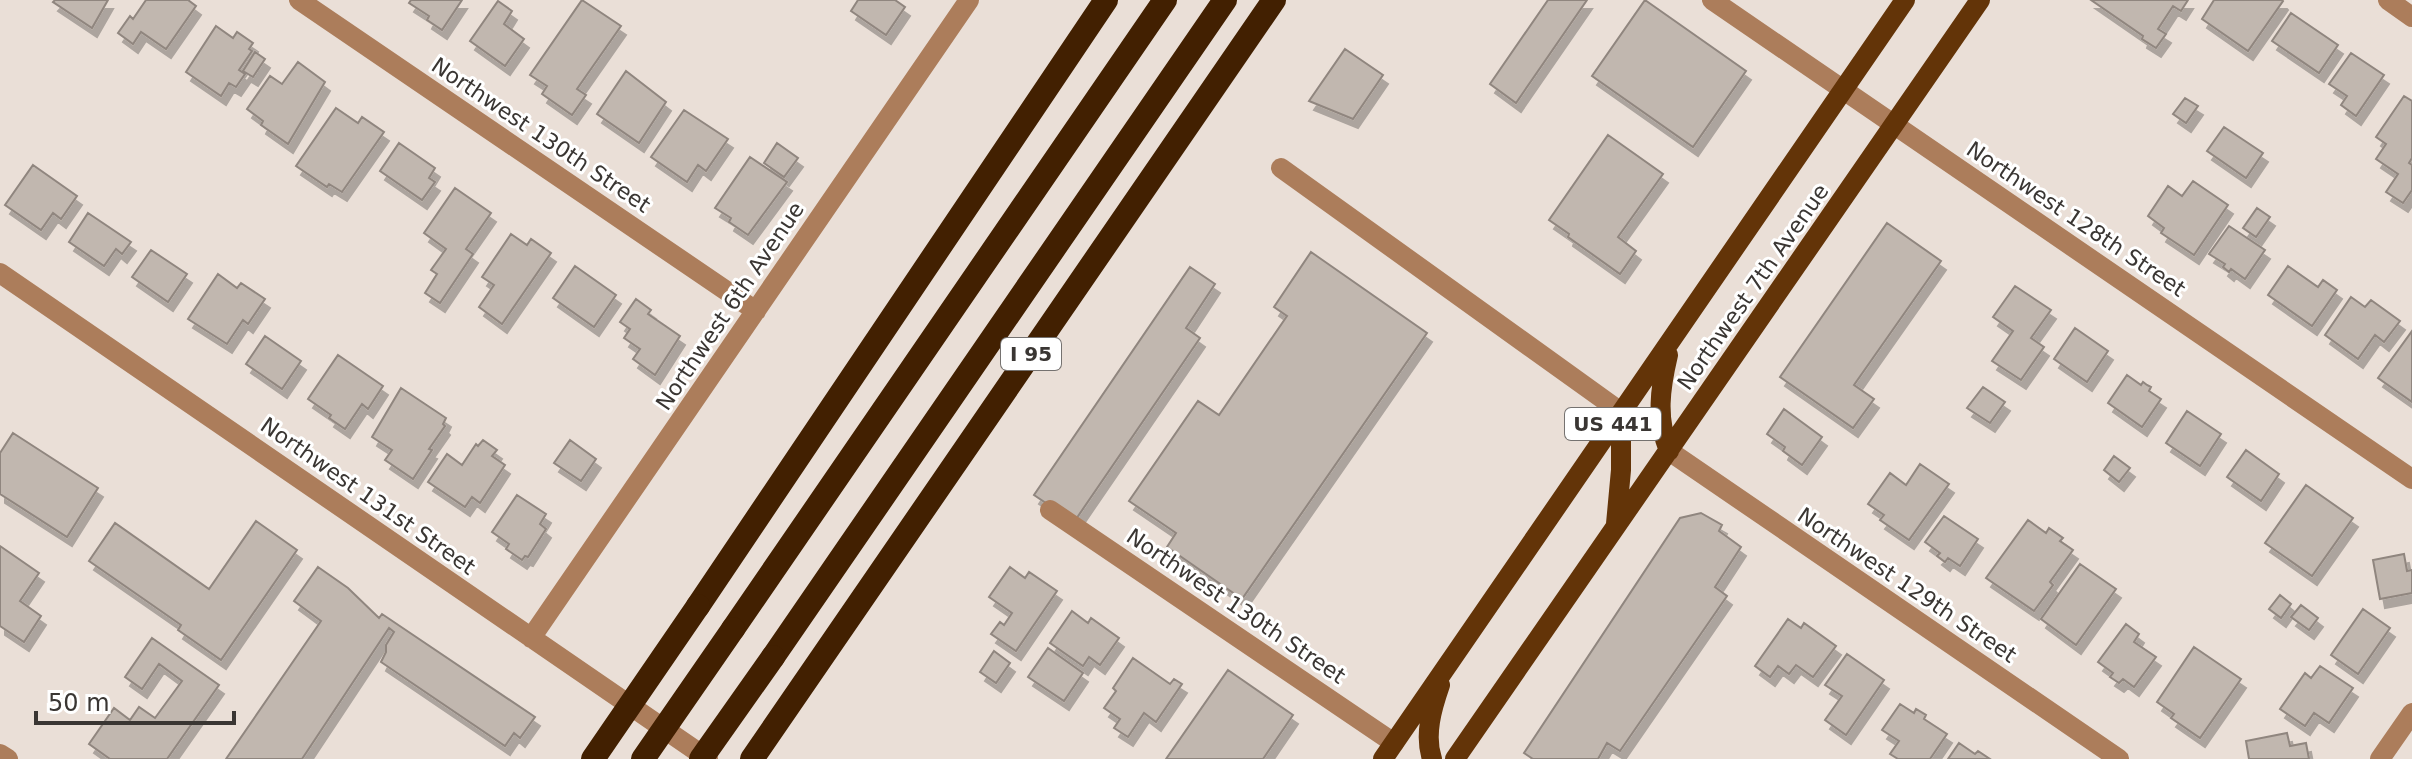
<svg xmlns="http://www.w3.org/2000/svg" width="2412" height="759" viewBox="0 0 2412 759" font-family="'DejaVu Sans',sans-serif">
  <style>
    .building { fill: #c1b7af; stroke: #90867f; stroke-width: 2; filter: url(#shadow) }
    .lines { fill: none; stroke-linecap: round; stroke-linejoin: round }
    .minor { stroke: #ac7d5b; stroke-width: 20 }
    .major { stroke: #633408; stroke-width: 20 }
    .highway { stroke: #422001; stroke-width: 24 }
    .highway-bridge { stroke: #422001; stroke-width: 24 }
    .labels { text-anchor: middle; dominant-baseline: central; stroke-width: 6; stroke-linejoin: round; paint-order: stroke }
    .shield { fill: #fff; stroke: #757270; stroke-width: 2 }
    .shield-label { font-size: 20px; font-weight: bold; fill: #3a3633 }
    .street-label { font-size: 22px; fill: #3a3633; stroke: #fff }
  </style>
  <defs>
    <filter id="shadow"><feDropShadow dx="5" dy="9" stdDeviation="0" flood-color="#0004"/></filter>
  </defs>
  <rect width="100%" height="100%" fill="#eadfd7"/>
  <path class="building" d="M55,0H108L92,28L53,2Z
    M146,0H188L196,6L166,49L141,32L133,44L118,33L130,16L133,19Z
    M411,0H462L442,30L427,20L429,16L409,3Z
    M582,0L621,26L577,89L586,95L572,115L542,94L547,86L530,75Z
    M858,0H895L905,7L886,35L851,11Z
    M1548,0H1587L1516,103L1490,84Z
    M1645,0L1746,71L1693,147L1592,76Z
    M2091,0H2188L2181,11L2173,6L2158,29L2166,34L2156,48L2142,39L2143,36Z
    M2214,0H2282L2283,1L2248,51L2202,19Z
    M498,1L512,11L504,24L524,39L505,66L470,41Z
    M2291,13L2338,45L2319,73L2272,41Z
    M216,26L233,38L237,32L253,43L249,49L252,51L239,70L245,74L236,87L229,83L221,96L186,72Z
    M1345,49L1383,75L1353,119L1309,101Z
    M255,52L265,59L253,77L243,71Z
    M2351,53L2384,75L2356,116L2341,105L2347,96L2329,84Z
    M298,62L325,82L288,144L261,125L263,121L247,109L270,76L282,84Z
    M626,71L666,102L639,143L597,114Z
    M2404,96L2412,101V158L2409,163L2412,165V190L2403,203L2386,192L2398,174L2376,159L2386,144L2376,137Z
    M2185,98L2198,106L2186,123L2173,114Z
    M336,108L358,123L362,117L384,132L342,192L329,184L327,187L296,166Z
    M684,110L728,139L706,171L698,165L687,182L651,157Z
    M2224,127L2263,153L2246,178L2207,151Z
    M1608,135L1663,174L1618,237L1636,251L1620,274L1568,237L1569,234L1549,220Z
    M399,143L435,168L429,178L435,182L422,200L380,171Z
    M777,143L798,158L784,177L764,163Z
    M750,157L787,182L748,235L729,222L731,218L715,208Z
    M33,165L77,196L61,219L53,213L41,230L5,205Z
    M2193,181L2228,205L2194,255L2161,233L2164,228L2148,216L2168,186L2182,196Z
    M455,188L491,213L466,249L473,254L440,303L425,293L437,274L431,270L446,249L424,233Z
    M2257,208L2270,217L2256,237L2243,228Z
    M88,213L131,242L122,254L116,249L104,266L69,242Z
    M1887,223L1941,261L1854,385L1874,399L1853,428L1780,377Z
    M2229,226L2265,250L2245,279L2231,269L2229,272L2223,267L2225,264L2209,254Z
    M511,234L527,245L531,239L551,253L502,324L479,307L494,285L482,277Z
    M151,250L187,274L168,302L132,277Z
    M1311,252L1427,333L1242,599L1167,547L1176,533L1129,501L1198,401L1219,415L1287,316L1274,307Z
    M575,266L616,295L594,327L553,298Z
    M2288,266L2318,287L2323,280L2337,290L2312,326L2268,295Z
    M1190,267L1215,284L1186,328L1200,338L1074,522L1034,495Z
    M218,274L237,288L241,283L265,299L248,324L243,320L227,344L188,319Z
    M2015,286L2051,310L2031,338L2044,347L2021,380L1992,361L2013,331L1993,317Z
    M2351,297L2365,307L2371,300L2400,321L2384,342L2375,335L2358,359L2325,335Z
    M636,299L651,310L648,314L680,336L655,375L633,359L640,349L624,338L630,329L620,322Z
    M2075,328L2108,351L2087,382L2054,359Z
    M2412,331V402L2378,378Z
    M265,336L301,361L282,389L246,364Z
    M338,355L383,386L368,409L362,404L345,429L329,418L331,415L308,399Z
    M2127,375L2141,385L2143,382L2147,385L2151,387L2149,391L2161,399L2142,427L2108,403Z
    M1983,387L2005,402L1990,423L1967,408Z
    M401,388L446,418L443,424L445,426L429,449L432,450L413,479L385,460L392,450L372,437Z
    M1784,409L1822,437L1802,465L1783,451L1785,447L1767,434Z
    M2187,411L2221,434L2200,466L2166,443Z
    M13,433L98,488L67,537L0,494V453Z
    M483,440L497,450L492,456L505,465L480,503L472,497L465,507L428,482L447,454L462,465L476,444L478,446Z
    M570,440L596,459L581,481L554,463Z
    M2246,450L2279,474L2261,501L2227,477Z
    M2114,456L2130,468L2119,482L2104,470Z
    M1920,464L1949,484L1909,540L1880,520L1884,515L1868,504L1890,473L1906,485Z
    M2306,485L2353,518L2312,576L2265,543Z
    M517,495L546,514L540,524L546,529L528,557L525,556L522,560L506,549L509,544L492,532Z
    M1701,513L1722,525L1719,531L1741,547L1715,587L1727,596L1620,751L1607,743L1598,759H1533L1524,753L1680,518Z
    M1944,516L1978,539L1960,566L1948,558L1945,562L1937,556L1940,553L1925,542Z
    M2028,520L2046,533L2049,528L2063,538L2060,541L2073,550L2050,582L2053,585L2034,611L1986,578Z
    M256,521L297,550L221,660L178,630L181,625L89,561L115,523L209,589Z
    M0,546L39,573L20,601L41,616L24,642L0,626Z
    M2404,554L2407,571L2412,570V593L2380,599L2373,560Z
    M2080,564L2116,589L2076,645L2041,619Z
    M318,567L348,588L379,618L382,614L535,717L520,738L514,733L505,746L381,662L386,652V645L394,632L389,628L302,759H226L321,621L294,601Z
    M1010,567L1025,578L1029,572L1057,591L1016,651L991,634L1000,622L1004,625L1012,613L989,597Z
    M2280,595L2291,604L2281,618L2269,609Z
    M2301,605L2318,618L2309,630L2291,617Z
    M2363,609L2390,628L2358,674L2331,655Z
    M1072,611L1088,623L1091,618L1119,638L1100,665L1089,657L1083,666L1050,643Z
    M1788,619L1801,628L1804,623L1836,646L1813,677L1796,665L1789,674L1778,666L1770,677L1755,666Z
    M2126,624L2139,634L2134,642L2156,657L2134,687L2123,679L2119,683L2110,677L2113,673L2098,662Z
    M152,638L219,685L167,759H110L89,744L114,708L130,720L139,707L155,718L182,681L159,664L142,689L125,677Z
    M2194,647L2241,679L2200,738L2171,718L2174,714L2157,702Z
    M1048,648L1083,673L1064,701L1028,677Z
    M994,651L1010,663L996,683L980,672Z
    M1847,654L1884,680L1846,735L1825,720L1842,696L1825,685Z
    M1133,658L1170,684L1174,679L1182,684L1156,722L1144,713L1128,737L1114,728L1120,719L1104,708L1116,691L1113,688Z
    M2320,666L2353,688L2329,723L2314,713L2305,726L2280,709L2305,673L2311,678Z
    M1228,670L1293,715L1263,759H1166Z
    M1900,704L1914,713L1916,709L1926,715L1924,719L1947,734L1930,759H1898L1890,754L1899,741L1882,730Z
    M2287,733L2290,746L2306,743L2309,759H2249L2246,741Z
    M1959,743L1975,754L1978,751L1990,759H1948Z"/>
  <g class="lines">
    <path class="minor" d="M299,0L756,311
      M1712,0L2412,479
      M2388,0L2412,17
      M1281,168L1621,412
      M0,273L708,759
      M1669,451L2119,759
      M1050,510L1394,743
      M531,638L969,0
      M0,754L8,759
      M2380,759L2412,713"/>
    <path class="major" d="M1668,355C1660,389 1656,418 1669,451
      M1616,524L1621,470V413
      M1383,759L1905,0
      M1432,759C1424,735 1432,708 1440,685
      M1455,759L1980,0"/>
    <path class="highway" d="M698,606L1106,0
      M733,629L1165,0
      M773,657L1225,0
      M752,759L1274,0"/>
    <path class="highway-bridge" d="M593,759L698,606
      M643,759L733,629
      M701,759L773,657"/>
  </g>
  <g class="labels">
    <g class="shield">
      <rect x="1001" y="338" width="60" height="32" rx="6"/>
      <rect x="1565" y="408" width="96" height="32" rx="6"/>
    </g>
    <g class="shield-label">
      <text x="1031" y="354">I 95</text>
      <text x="1613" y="424">US 441</text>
    </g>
    <g class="street-label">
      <text transform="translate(541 135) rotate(34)">Northwest 130th Street</text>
      <text transform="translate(2076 219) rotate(34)">Northwest 128th Street</text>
      <text transform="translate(1753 287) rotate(-55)">Northwest 7th Avenue</text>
      <text transform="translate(730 306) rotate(-56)">Northwest 6th Avenue</text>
      <text transform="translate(368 496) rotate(35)">Northwest 131st Street</text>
      <text transform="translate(1907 585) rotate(34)">Northwest 129th Street</text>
      <text transform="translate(1236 606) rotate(34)">Northwest 130th Street</text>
    </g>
  </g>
  <path d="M36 711v12h198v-12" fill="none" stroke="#3a3633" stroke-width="4"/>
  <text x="48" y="711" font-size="24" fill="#3a3633" stroke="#ffffff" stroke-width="6" paint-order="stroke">50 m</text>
</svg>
